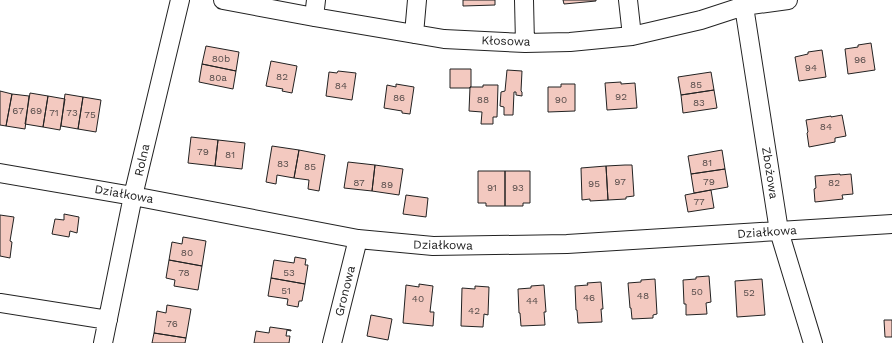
<svg xmlns="http://www.w3.org/2000/svg" width="892" height="343" viewBox="0 0 892 343" font-family="'Work Sans',sans-serif">
  <style>
    .building { fill: #f3c9c0; stroke: #222 }
    .lines { fill: none; stroke-linecap: round; stroke-linejoin: round }
    .street-casing { stroke: #222; stroke-width: 20 }
    .street { stroke: #fff; stroke-width: 18 }
    .labels { text-anchor: middle; dominant-baseline: central; stroke-width: 3; stroke-linejoin: round; paint-order: stroke }
    .number-label { font-size: 10px; fill: #564c4a }
    .street-label { font-size: 12px; fill: #222; stroke: #fff }
  </style>
  <rect width="100%" height="100%" fill="#fff"/>
  <path class="building" d="M463,0H495V5L463,6Z
    M563,0H596V1L564,4Z
    M871,43L875,70L848,74L845,49L858,47V45Z
    M206,46L239,52L236,71L202,64Z
    M822,50L826,77L799,81L795,57L808,54V52Z
    M271,61L297,66L292,93L282,91L283,89L266,86Z
    M202,64L236,71L233,89L199,82Z
    M450,69H471V87H470V88H450Z
    M507,70L522,71L521,91L522,92V96L516,95V92H514L513,115H504V107L500,106L501,92L505,91Z
    M338,71L356,73L352,100L326,96L329,72L337,73Z
    M711,72L714,90L681,95L678,77Z
    M621,82V84L635,83L637,108L607,110L605,83Z
    M396,84L414,87L410,114L402,113V111L384,108L387,85L396,87Z
    M561,84H575V111L548,112V87H561Z
    M483,85H498L497,117H493V124H481L482,112L469,111L470,87H483Z
    M714,90L717,108L683,113L681,95Z
    M0,91L12,94L6,126L0,125Z
    M30,93L48,96L43,127L25,124Z
    M12,94L29,96L25,129L6,126Z
    M65,94L83,97L78,129L61,126Z
    M48,96L65,99L60,130L43,127Z
    M83,97L101,100L96,132L78,129Z
    M842,115L846,136L835,138V142L809,147L807,133L808,132L806,120L831,116V117Z
    M191,137L218,140L215,166L188,163Z
    M218,140L245,143L242,169L215,166Z
    M272,146L299,150L294,178L277,175L276,184L266,182Z
    M299,150L325,155L319,191L308,189L309,180L294,178Z
    M722,150L725,169L691,174L688,156Z
    M348,162L375,165L372,191L344,188Z
    M375,165L403,169L399,195L372,191Z
    M625,165H632L634,196L626,197V199L608,200L606,166Z
    M606,166L608,200L590,201V199L582,200L581,168Z
    M725,169L728,187L694,193L691,174Z
    M478,171H505V206H486V203H478Z
    M505,171H530V203H523V206H505Z
    M840,174V175L851,174L853,194L842,195L843,199L815,202L814,189L816,188L815,176Z
    M711,190L714,208L688,212L685,195Z
    M406,195L428,198L426,217L403,214Z
    M64,214L79,217L77,233L70,231L69,237L52,234L55,219L64,220Z
    M0,215L14,217L10,241L12,242L10,258L0,256Z
    M183,237L206,241L202,266L169,260L172,242L182,244Z
    M295,257L306,259L305,265H308L305,284L271,278L274,260L294,263Z
    M169,260L202,266L198,290L174,286L175,280L166,278Z
    M709,276L711,302L706,303L707,314L686,315V304H684L683,280L696,279V277Z
    M271,278L305,284L302,301H299L298,307L287,305L288,299L268,296Z
    M655,279L657,314L653,315V318L632,319L631,308H630L628,283L641,282V280Z
    M762,279L765,315L737,317L735,281Z
    M601,282L603,309H601L602,322L578,323L577,310H576L575,286L588,285L587,283Z
    M419,284L433,286L430,312H434L433,326L403,323L406,285L419,287Z
    M544,285L546,312H544L545,325L521,326L520,313H519L518,289L531,288V286Z
    M475,286L489,287L488,315L484,314L483,327L461,326L462,288L475,289Z
    M167,305L191,309L186,338L154,333L157,311L166,313Z
    M371,315L392,319L388,340L367,336Z
    M884,320H892V337H885Z
    M270,327L291,330V331L287,330L286,336H290L289,343H254L256,331L269,333Z
    M154,333L186,338L185,343H152Z"/>
  <g class="lines">
    <defs>
      <path id="street" d="M223,0L314,17L444,39L525,43L570,42L632,36L701,20L744,6L788,0
        M524,0L525,43
        M628,0L632,36
        M743,0L779,231L813,343
        M314,17L316,0
        M414,34L417,0
        M0,173L133,196L358,239L433,246L567,244L892,224
        M0,303L108,320
        M103,343L133,196L180,0
        M332,343L358,239"/>
    </defs>
    <use href="#street" class="street-casing"/>
    <use href="#street" class="street"/>
  </g>
  <g class="labels">
    <g class="number-label">
      <text x="221" y="58">80b</text>
      <text x="860" y="59">96</text>
      <text x="811" y="67">94</text>
      <text x="282" y="76">82</text>
      <text x="218" y="77">80a</text>
      <text x="696" y="84">85</text>
      <text x="341" y="85">84</text>
      <text x="621" y="96">92</text>
      <text x="399" y="97">86</text>
      <text x="483" y="99">88</text>
      <text x="561" y="99">90</text>
      <text x="699" y="102">83</text>
      <text x="18" y="110">67</text>
      <text x="36" y="110">69</text>
      <text x="54" y="112">71</text>
      <text x="72" y="112">73</text>
      <text x="90" y="114">75</text>
      <text x="826" y="126">84</text>
      <text x="203" y="151">79</text>
      <text x="230" y="154">81</text>
      <text x="707" y="162">81</text>
      <text x="283" y="163">83</text>
      <text x="310" y="166">85</text>
      <text x="620" y="181">97</text>
      <text x="709" y="181">79</text>
      <text x="359" y="182">87</text>
      <text x="834" y="182">82</text>
      <text x="594" y="183">95</text>
      <text x="387" y="184">89</text>
      <text x="492" y="187">91</text>
      <text x="518" y="187">93</text>
      <text x="699" y="201">77</text>
      <text x="187" y="252">80</text>
      <text x="184" y="272">78</text>
      <text x="289" y="272">53</text>
      <text x="286" y="290">51</text>
      <text x="697" y="291">50</text>
      <text x="749" y="292">52</text>
      <text x="643" y="295">48</text>
      <text x="589" y="297">46</text>
      <text x="418" y="298">40</text>
      <text x="532" y="300">44</text>
      <text x="474" y="310">42</text>
      <text x="172" y="323">76</text>
    </g>
    <g class="street-label">
      <text transform="translate(506 41) rotate(2)">Kłosowa</text>
      <text transform="translate(142 160) rotate(-77)">Rolna</text>
      <text transform="translate(770 173) rotate(81)">Zbożowa</text>
      <text transform="translate(124 194) rotate(10)">Działkowa</text>
      <text transform="translate(767 232) rotate(-4)">Działkowa</text>
      <text transform="translate(443 245) rotate(1)">Działkowa</text>
      <text transform="translate(345 291) rotate(-76)">Gronowa</text>
    </g>
  </g>
</svg>
